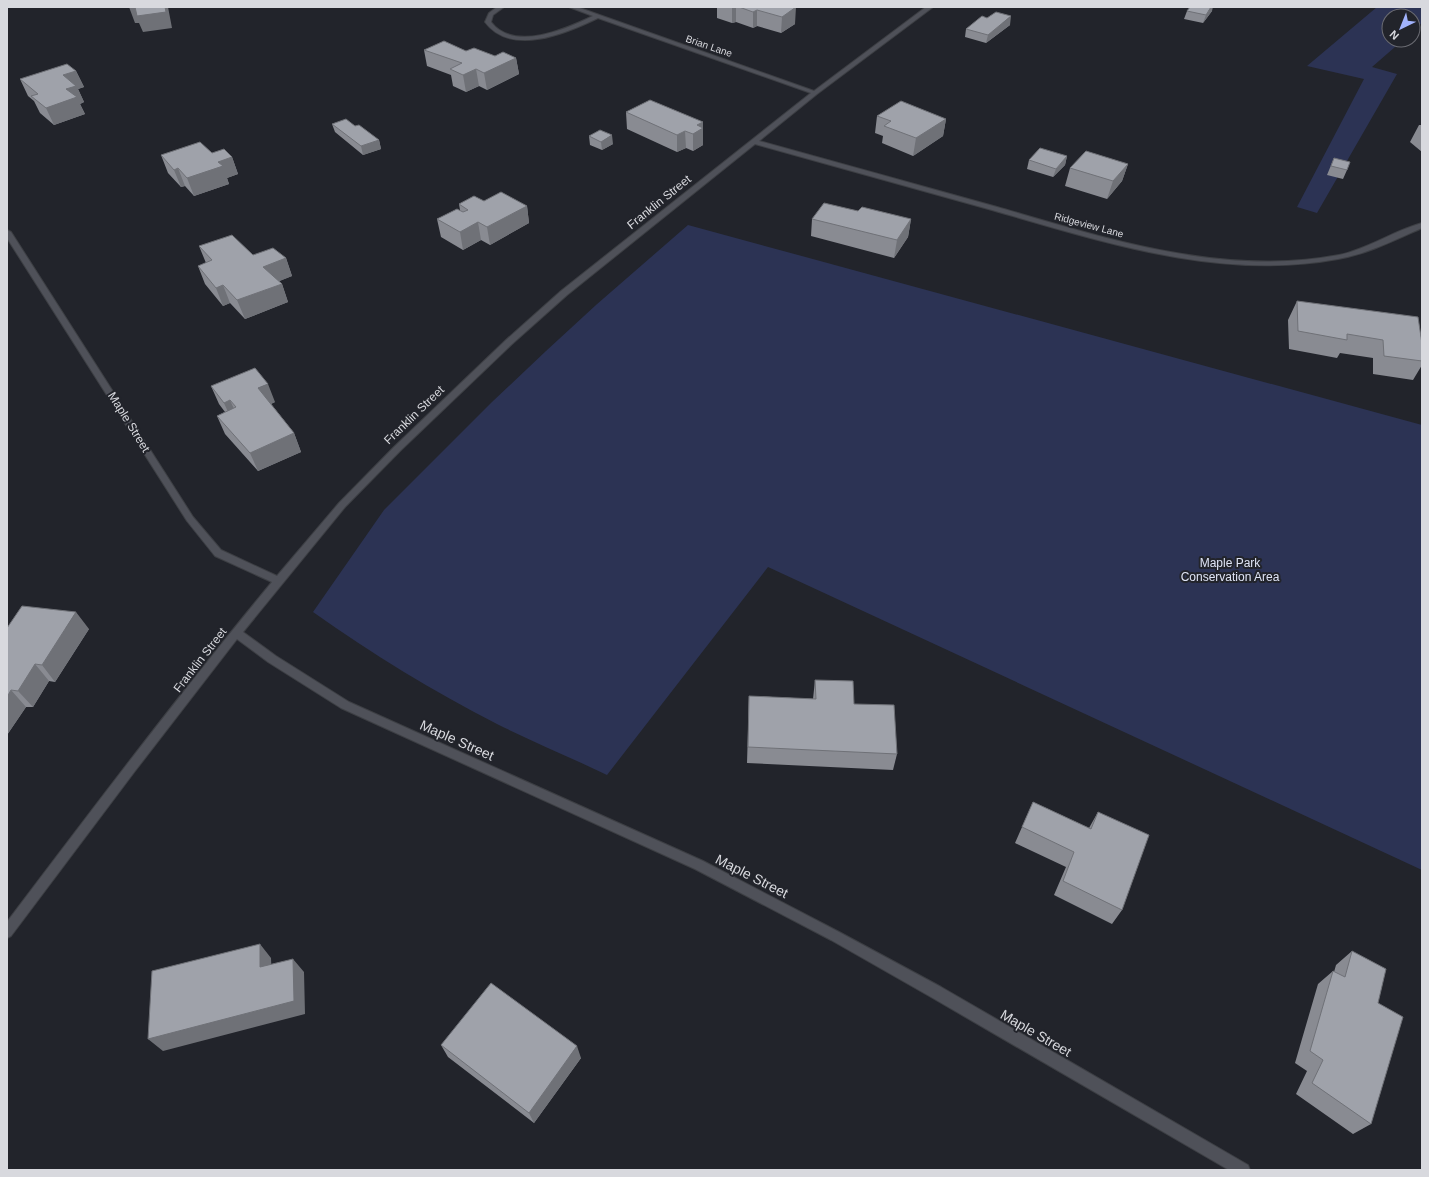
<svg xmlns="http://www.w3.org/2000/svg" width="1429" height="1177" viewBox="0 0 1429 1177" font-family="Helvetica,sans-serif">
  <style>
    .green { fill: #2c3354 }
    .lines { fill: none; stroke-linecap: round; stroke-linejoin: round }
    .minor-casing { stroke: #3d3f44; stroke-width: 2 }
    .minor { fill: #4f5159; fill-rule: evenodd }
    .wall { fill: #898b92 }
    .shaded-wall { fill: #6f7177 }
    .building { fill: #9fa2aa; stroke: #6f7177 }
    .labels { text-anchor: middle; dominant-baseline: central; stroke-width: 4; stroke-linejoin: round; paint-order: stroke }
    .far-street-label { font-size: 10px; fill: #d8d9de; stroke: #22242b }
    .street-label { font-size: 12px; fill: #d8d9de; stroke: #22242b }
    .park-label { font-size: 12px; fill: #dfe4f5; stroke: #22242b }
    .near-street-label { font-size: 14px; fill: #d8d9de; stroke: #22242b }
  </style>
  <rect width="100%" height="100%" fill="#22242b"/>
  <path class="green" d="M1377,7H1422V23L1413,31V16H1389V40H1403L1372,67L1397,74L1317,213L1297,207L1364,79L1307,66Z
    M688,225L1422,425V870L768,567L607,775C570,757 533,742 497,724C433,691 372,654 313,612L384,510L492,402L546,351L596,305Z"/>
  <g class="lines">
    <defs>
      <path id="minor" d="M497,7H504L493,15L491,22C514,52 566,29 593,16L569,7H577L814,91L926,7H933L817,94L759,141C838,163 918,185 997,207C1108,239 1223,277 1339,255C1368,249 1393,231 1422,223V228C1395,240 1367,254 1338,259C1220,281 1104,242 992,210C913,188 834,166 755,144L567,295L512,344L400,451L345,507L243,632L276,656L349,702L703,861L839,932L941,987L1248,1165L1250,1170H1229L931,997L831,940L695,869L341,708L268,662L237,639L135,771L11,936L7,938V922C94,807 180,693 272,582L215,556L187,521L7,238V230L11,232L193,517L221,550L277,576L339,503L394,447L506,340L561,291L811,93L598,18C567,33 511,57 485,22L489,13Z"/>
    </defs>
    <use href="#minor" class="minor-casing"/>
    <use href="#minor" class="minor"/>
  </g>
  <path class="wall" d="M717,7H795V24L781,33L757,26L753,28L736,22L732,23L717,18Z
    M1187,11H1212L1203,23L1184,19Z
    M987,18L1010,25L986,43L965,37L966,29Z
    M424,50L466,51L495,56L516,58L519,74L487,90L479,86L466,92L453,86L451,75L427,66Z
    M76,71L84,87L78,89L84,102L80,104L85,114L54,125L40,113L34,101L28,96L20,79Z
    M626,112L703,122V145L693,151L686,148L677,152L627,129Z
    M877,116L946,119L943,136L913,156L882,143L883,136L875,133Z
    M332,124L355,126L379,140L381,149L363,155L335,132Z
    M1419,125H1422V152L1410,142Z
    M589,136L613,144L602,150L590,145Z
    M212,153L232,157L238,174L227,178L229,184L194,196L185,186L181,187L168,173L161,155Z
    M1067,156L1065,165L1053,177L1027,169L1029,160Z
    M1334,158L1347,170L1343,179L1327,175Z
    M1128,164L1122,181L1107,199L1065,186L1070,168Z
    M484,201L527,206L529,223L490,245L481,240L463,250L441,237L437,219L460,210L459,204Z
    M858,211L911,219L908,237L894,258L811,236L812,219Z
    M199,246L253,255L286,258L292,276L279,281L282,284L288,302L245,319L230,303L223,306L205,284L198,266L206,263Z
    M1297,301L1422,344V365L1413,380L1373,374V358L1340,353L1337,358L1289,349L1288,320Z
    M211,386L275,402L271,404L294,433L301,452L258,471L225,434L217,416L225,412L219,404Z
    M7,628L89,629L55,682L49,681L33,707H26L7,735Z
    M815,680L854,704L897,754L893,770L747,763L749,696L813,699Z
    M1033,802L1089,828L1098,812L1122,910L1112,924L1054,895L1066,867L1015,843Z
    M1352,951L1378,1003L1371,1124L1353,1134L1296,1094L1307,1071L1295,1063L1318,984L1333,971L1334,972L1336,965Z
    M441,1045L581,1058L534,1123L448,1057Z"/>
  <path class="shaded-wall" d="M129,7H168L172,28L143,32L139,23H135Z
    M732,7H736V22L732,23Z
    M796,7L795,24L781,33L782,17Z
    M1211,7H1213L1212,11L1203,23L1206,15Z
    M757,10V26L753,28V12Z
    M1011,16L1010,25L986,43L988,35Z
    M516,58L519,74L487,90L484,73Z
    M476,69L479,86L466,92L463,75Z
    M76,71L84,87L78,89L84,102L80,104L85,114L54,125L46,108L66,89L63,75Z
    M946,119L943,136L913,156L916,138Z
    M703,122V145L693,151V134L697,125Z
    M685,131L686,148L677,152V135Z
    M612,135L613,144L602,150L601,142Z
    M379,140L381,149L363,155L361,146Z
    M1067,156L1065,165L1053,177L1056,169Z
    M232,157L238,174L227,178L229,184L194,196L187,178L218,162Z
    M1128,164L1122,181L1107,199L1113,181Z
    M178,168L185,186L181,187L174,170Z
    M527,206L529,223L490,245L487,227Z
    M911,219L908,237L894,258L897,240Z
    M478,222L481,240L463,250L460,232Z
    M286,258L292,276L270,285L263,267Z
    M282,284L288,302L245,319L237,300Z
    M223,285L230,303L223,306L216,288Z
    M268,384L275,402L266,406L258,388Z
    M230,400L238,418L232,421L224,403Z
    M294,433L301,452L258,471L250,453Z
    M76,612L89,629L55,682L42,665Z
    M35,664L49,681L33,707L18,691Z
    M11,690L26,707L7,735V697Z
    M260,944L271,958L272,981L260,967Z
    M293,959L304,972L305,1014L163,1051L148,1039Z
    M577,1046L581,1058L534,1123L529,1113Z"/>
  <path class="building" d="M135,7H165L166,12L137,16Z
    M739,7H796L782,17L757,10L753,12Z
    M1190,7H1211L1206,15L1187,11Z
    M996,12L1011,16L988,35L966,29L982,16L987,18Z
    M444,41L466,51L474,48L495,56L503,52L516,58L484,73L476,69L463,75L450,69L462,63L424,50Z
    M67,64L76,71L63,75L76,86L66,89L77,97L46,108L31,96L38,94L20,79Z
    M650,100L703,122L697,125L703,128L693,134L685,131L677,135L626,112Z
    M901,101L946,119L916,138L884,126L891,121L877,116Z
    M346,119L355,126L359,125L379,140L361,146L332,124Z
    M600,130L612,135L601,142L589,136Z
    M200,142L212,153L224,149L232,157L218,162L223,166L187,178L178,168L174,170L161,155Z
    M1040,148L1067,156L1056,169L1029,160Z
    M1086,151L1128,164L1113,181L1070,168Z
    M1334,158L1350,162L1347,170L1331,166Z
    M501,192L527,206L487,227L478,222L460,232L437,219L457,209L463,212L468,210L459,204L474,196L484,201Z
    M824,203L858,211L862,207L911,219L897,240L812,219Z
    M232,235L253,255L273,248L286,258L263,267L282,284L237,300L223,285L216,288L198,266L212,260L199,246Z
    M1297,301L1418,317L1422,344V361L1384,356L1383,340L1347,334V340L1298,331Z
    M255,368L268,384L258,388L294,433L250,453L217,416L236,407L230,400L224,403L211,386Z
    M22,606L76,612L42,665L35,664L18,691L11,690L7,697V628Z
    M815,680L853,681L854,704L894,705L897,754L748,747L749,696L816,699Z
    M1033,802L1091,829L1098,812L1149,835L1122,910L1063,881L1074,852L1022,827Z
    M260,944V967L293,959L294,1001L148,1039L152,971Z
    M1352,951L1386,969L1378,1003L1403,1017L1371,1124L1312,1083L1323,1060L1310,1051L1333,971L1345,977Z
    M491,983L577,1046L529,1113L441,1045Z"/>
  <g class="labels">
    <g class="far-street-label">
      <text transform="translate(709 46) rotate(19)">Brian Lane</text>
      <text transform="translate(1089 225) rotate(15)">Ridgeview Lane</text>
    </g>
    <g class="street-label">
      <text transform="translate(659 202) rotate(-39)">Franklin Street</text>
      <text transform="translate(414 415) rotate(-44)">Franklin Street</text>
      <text transform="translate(129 422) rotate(58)">Maple Street</text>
      <text transform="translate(200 660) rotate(-52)">Franklin Street</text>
    </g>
    <g class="park-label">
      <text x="1230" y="563">Maple Park<tspan x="1230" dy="14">Conservation Area</tspan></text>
    </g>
    <g class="near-street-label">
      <text transform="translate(457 740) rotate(24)">Maple Street</text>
      <text transform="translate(752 876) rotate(27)">Maple Street</text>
      <text transform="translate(1036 1033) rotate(30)">Maple Street</text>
    </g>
  </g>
  <rect width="1429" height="1177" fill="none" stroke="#d8d9de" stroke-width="16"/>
  <g transform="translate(1401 28) rotate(223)"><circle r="19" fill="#22242b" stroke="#6b6c73"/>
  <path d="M0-3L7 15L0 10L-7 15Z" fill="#a1b3fd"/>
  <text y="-6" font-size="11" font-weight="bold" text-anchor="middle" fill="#d8d9de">N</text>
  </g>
</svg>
